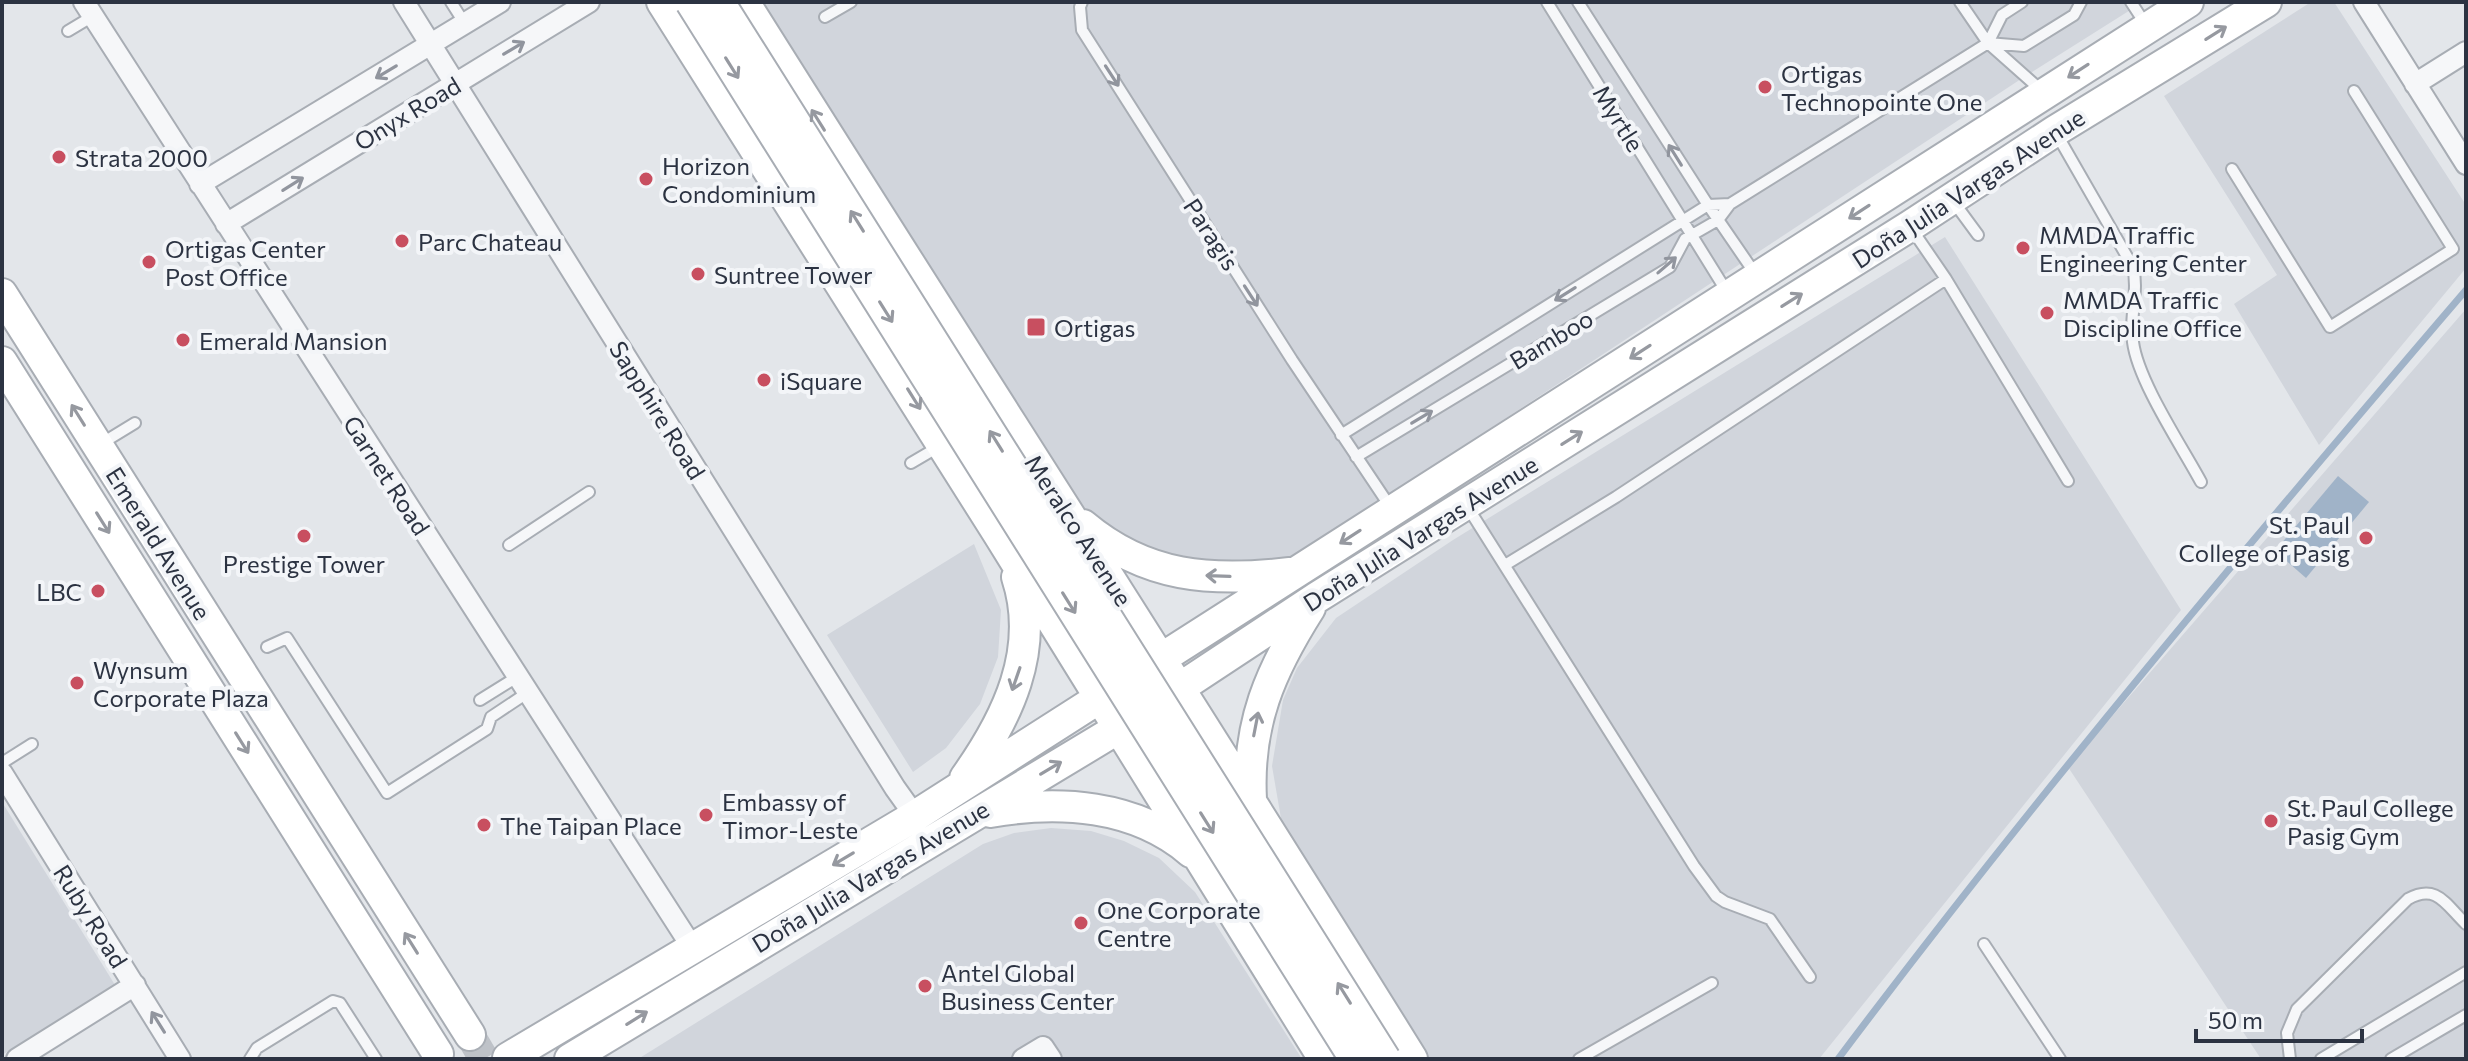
<svg xmlns="http://www.w3.org/2000/svg" width="2468" height="1061" viewBox="0 0 2468 1061" font-family="Commissioner,sans-serif">
  <style>
    .built { fill: #d1d5dc }
    .water { fill: #a0b3c8 }
    .lines { fill: none; stroke-linecap: round; stroke-linejoin: round }
    .stream { stroke: #a0b3c8; stroke-width: 7 }
    .secondary-tunnel { stroke: #bec2c8; stroke-width: 30; stroke-dasharray: 30 15; stroke-linecap: butt }
    .lane-casing { stroke: #a8adb4; stroke-width: 14 }
    .street-casing { stroke: #a8adb4; stroke-width: 24 }
    .secondary-casing { stroke: #a8adb4; stroke-width: 34 }
    .lane { stroke: #f6f7f9; stroke-width: 10 }
    .street { stroke: #f6f7f9; stroke-width: 20 }
    .secondary { stroke: #fff; stroke-width: 30 }
    .secondary-bridge-casing { stroke: #a8adb4; stroke-width: 34; stroke-linecap: butt }
    .secondary-bridge { stroke: #fff; stroke-width: 30 }
    .oneway { stroke: #9699a0 }
    .oneway2 { stroke: #91959e }
    .poi-dot { fill: #c84f60; stroke: #f3f5f8; stroke-width: 3 }
    .labels { text-anchor: middle; dominant-baseline: central; stroke-width: 8; stroke-linejoin: round; paint-order: stroke }
    .poi-label { font-size: 24px; fill: #2c3342; stroke: #f3f5f8; text-anchor: start }
    .street-label { font-size: 24px; fill: #2c3342; stroke: #f3f5f8 }
  </style>
  <rect width="100%" height="100%" fill="#e3e6ea"/>
  <path class="built" d="M754,2H2143L2024,77L1283,565L1195,564L1153,555L1115,534L1081,506Z
    M2311,2H2334L2466,205V268L2319,445L2234,304L2277,275L2164,96Z
    M1945,237L2181,610L1819,1059H1429L1283,830L1272,766L1283,700L1297,668L1336,618L1453,540Z
    M2466,309V1059H2261L2068,767Z
    M974,544L1001,610L998,657L980,704L946,748L913,772L827,635Z
    M2,802L115,985L2,1055Z
    M1051,828L1091,831L1124,841L1159,858L1195,892L1302,1059H638L983,844L1014,833Z"/>
  <path class="water" d="M2338,476L2369,502L2306,578L2275,551Z"/>
  <g class="lines">
    <path class="stream" d="M1838,1059C2037,794 2251,541 2466,290"/>
    <path class="secondary-tunnel" d="M470,1035L484,1059"/>
    <defs>
      <path id="lane" d="M451,2L465,24
        M1082,2L1080,7L1082,30L1292,360L1391,508
        M1547,2L1727,292
        M1578,2L1708,205L1756,275
        M1960,2L1988,43L2042,91
        M2131,2L2146,25
        M825,17L851,2
        M68,31L93,16
        M1988,43L2024,46L2074,15L2081,2
        M2056,133L2133,267C2139,292 2129,317 2133,342C2138,381 2181,445 2201,482
        M2232,169L2330,327L2453,249L2354,91
        M1953,201L1978,235
        M1911,228L1946,279L2068,481
        M1341,435L1708,205L1730,204
        M99,445L135,423
        M1356,457L1670,267L1685,239L1718,220L1730,204L1988,43L2002,15L2022,2
        M911,463L940,446
        M1467,506L1694,866L1716,896L1725,902L1770,919L1810,977
        M509,545L589,492
        M1505,565L1616,497L1946,279
        M267,647L287,638L387,793L487,729L491,717L527,693
        M480,700L517,677
        M2,763L32,744
        M1984,944L2060,1059
        M250,1059L257,1048L333,1001L340,1003L376,1059
        M1579,1059L1712,983
        M2290,1059L2287,1033L2297,1009L2408,899C2437,883 2446,905 2466,924
        M2321,1059L2466,972
        M2391,1059L2466,1015"/>
      <path id="street" d="M84,2L692,947
        M404,2L895,788L915,816
        M2364,2L2466,164
        M2415,84L2466,52
        M200,184L500,2
        M226,224L589,2
        M2,773L180,1059
        M17,1059L135,985
        M1023,1059L1043,1047L1051,1059"/>
      <path id="secondary" d="M662,2L999,535L1324,1059
        M744,2C966,355 1192,704 1412,1059
        M2,294L470,1035
        M2,362L438,1054
        M1083,525C1146,578 1211,582 1290,573
        M965,778C1007,719 1041,650 1017,577
        M1251,799C1247,724 1270,671 1310,608
        M990,812C1058,800 1135,804 1191,852
        M508,1058L915,816L2188,2
        M570,1059L1119,728L1316,598L1910,226L2055,131L2266,2"/>
    </defs>
    <use href="#lane" class="lane-casing"/>
    <use href="#street" class="street-casing"/>
    <use href="#secondary" class="secondary-casing"/>
    <use href="#lane" class="lane"/>
    <use href="#street" class="street"/>
    <use href="#secondary" class="secondary"/>
    <defs>
      <path id="secondary-bridge" d="M691,2L1355,1059
        M719,2L1385,1059"/>
    </defs>
    <use href="#secondary-bridge" class="secondary-bridge-casing"/>
    <use href="#secondary-bridge" class="secondary-bridge"/>
  </g>
  <defs><path id="oneway-shaft" d="M-6 0H5M1.5-3L5.5 0L1.5 3" fill="none" stroke-width="1.6" stroke-linecap="round" stroke-linejoin="round" transform="scale(2)"/></defs>
  <g class="oneway">
    <use href="#oneway-shaft" transform="translate(2216 33) rotate(-32)"/>
    <use href="#oneway-shaft" transform="translate(732 68) rotate(58)"/>
    <use href="#oneway-shaft" transform="translate(2078 71) rotate(147)"/>
    <use href="#oneway-shaft" transform="translate(818 120) rotate(-122)"/>
    <use href="#oneway-shaft" transform="translate(1859 212) rotate(147)"/>
    <use href="#oneway-shaft" transform="translate(857 221) rotate(-122)"/>
    <use href="#oneway-shaft" transform="translate(1792 300) rotate(-32)"/>
    <use href="#oneway-shaft" transform="translate(886 312) rotate(58)"/>
    <use href="#oneway-shaft" transform="translate(1640 352) rotate(147)"/>
    <use href="#oneway-shaft" transform="translate(914 399) rotate(58)"/>
    <use href="#oneway-shaft" transform="translate(78 415) rotate(-122)"/>
    <use href="#oneway-shaft" transform="translate(1572 438) rotate(-32)"/>
    <use href="#oneway-shaft" transform="translate(996 441) rotate(-122)"/>
    <use href="#oneway-shaft" transform="translate(103 523) rotate(58)"/>
    <use href="#oneway-shaft" transform="translate(1350 537) rotate(147)"/>
    <use href="#oneway-shaft" transform="translate(1218 576) rotate(-178)"/>
    <use href="#oneway-shaft" transform="translate(1069 603) rotate(58)"/>
    <use href="#oneway-shaft" transform="translate(1016 679) rotate(109)"/>
    <use href="#oneway-shaft" transform="translate(1256 724) rotate(-79)"/>
    <use href="#oneway-shaft" transform="translate(242 743) rotate(58)"/>
    <use href="#oneway-shaft" transform="translate(1051 768) rotate(-31)"/>
    <use href="#oneway-shaft" transform="translate(1207 823) rotate(58)"/>
    <use href="#oneway-shaft" transform="translate(843 859) rotate(149)"/>
    <use href="#oneway-shaft" transform="translate(411 943) rotate(-122)"/>
    <use href="#oneway-shaft" transform="translate(1344 993) rotate(-122)"/>
    <use href="#oneway-shaft" transform="translate(637 1018) rotate(-32)"/>
  </g>
  <g class="oneway2">
    <use href="#oneway-shaft" transform="translate(514 48) rotate(-31)"/>
    <use href="#oneway-shaft" transform="translate(386 72) rotate(149)"/>
    <use href="#oneway-shaft" transform="translate(1112 76) rotate(57)"/>
    <use href="#oneway-shaft" transform="translate(1675 155) rotate(-122)"/>
    <use href="#oneway-shaft" transform="translate(293 184) rotate(-32)"/>
    <use href="#oneway-shaft" transform="translate(1667 265) rotate(-41)"/>
    <use href="#oneway-shaft" transform="translate(1565 294) rotate(148)"/>
    <use href="#oneway-shaft" transform="translate(1251 296) rotate(57)"/>
    <use href="#oneway-shaft" transform="translate(1422 417) rotate(-31)"/>
    <use href="#oneway-shaft" transform="translate(158 1022) rotate(-122)"/>
  </g>
  <g class="poi-dot">
    <circle cx="1765" cy="87" r="8"/>
    <circle cx="59" cy="157" r="8"/>
    <circle cx="646" cy="179" r="8"/>
    <circle cx="402" cy="241" r="8"/>
    <circle cx="2023" cy="248" r="8"/>
    <circle cx="149" cy="262" r="8"/>
    <circle cx="698" cy="274" r="8"/>
    <circle cx="2047" cy="313" r="8"/>
    <rect x="1026" y="317" width="20" height="20" rx="4"/>
    <circle cx="183" cy="340" r="8"/>
    <circle cx="764" cy="380" r="8"/>
    <circle cx="304" cy="536" r="8"/>
    <circle cx="2366" cy="538" r="8"/>
    <circle cx="98" cy="591" r="8"/>
    <circle cx="77" cy="683" r="8"/>
    <circle cx="706" cy="815" r="8"/>
    <circle cx="2271" cy="821" r="8"/>
    <circle cx="484" cy="825" r="8"/>
    <circle cx="1081" cy="923" r="8"/>
    <circle cx="925" cy="986" r="8"/>
  </g>
  <g class="labels">
    <g class="poi-label">
      <text x="1781" y="73">Ortigas<tspan x="1781" dy="28">Technopointe One</tspan></text>
      <text x="75" y="157">Strata 2000</text>
      <text x="662" y="165">Horizon<tspan x="662" dy="28">Condominium</tspan></text>
      <text x="2039" y="234">MMDA Traffic<tspan x="2039" dy="28">Engineering Center</tspan></text>
      <text x="418" y="241">Parc Chateau</text>
      <text x="165" y="248">Ortigas Center<tspan x="165" dy="28">Post Office</tspan></text>
      <text x="714" y="274">Suntree Tower</text>
      <text x="2063" y="299">MMDA Traffic<tspan x="2063" dy="28">Discipline Office</tspan></text>
      <text x="1054" y="327">Ortigas</text>
      <text x="199" y="340">Emerald Mansion</text>
      <text x="780" y="380">iSquare</text>
      <text x="2350" y="524" text-anchor="end">St. Paul<tspan x="2350" dy="28">College of Pasig</tspan></text>
      <text x="304" y="563" text-anchor="middle">Prestige Tower</text>
      <text x="82" y="591" text-anchor="end">LBC</text>
      <text x="93" y="669">Wynsum<tspan x="93" dy="28">Corporate Plaza</tspan></text>
      <text x="722" y="801">Embassy of<tspan x="722" dy="28">Timor-Leste</tspan></text>
      <text x="2287" y="807">St. Paul College<tspan x="2287" dy="28">Pasig Gym</tspan></text>
      <text x="500" y="825">The Taipan Place</text>
      <text x="1097" y="909">One Corporate<tspan x="1097" dy="28">Centre</tspan></text>
      <text x="941" y="972">Antel Global<tspan x="941" dy="28">Business Center</tspan></text>
    </g>
    <g class="street-label">
      <text transform="translate(407 113) rotate(-31)">Onyx Road</text>
      <text transform="translate(1619 118) rotate(58)">Myrtle</text>
      <text transform="translate(1968 188) rotate(-33)">Doña Julia Vargas Avenue</text>
      <text transform="translate(1212 234) rotate(57)">Paragis</text>
      <text transform="translate(1551 339) rotate(-31)">Bamboo</text>
      <text transform="translate(658 410) rotate(58)">Sapphire Road</text>
      <text transform="translate(387 475) rotate(57)">Garnet Road</text>
      <text transform="translate(1079 530) rotate(57)">Meralco Avenue</text>
      <text transform="translate(1420 533) rotate(-32)">Doña Julia Vargas Avenue</text>
      <text transform="translate(159 543) rotate(58)">Emerald Avenue</text>
      <text transform="translate(870 876) rotate(-31)">Doña Julia Vargas Avenue</text>
      <text transform="translate(91 916) rotate(58)">Ruby Road</text>
    </g>
  </g>
  <rect width="2468" height="1061" fill="none" stroke="#2c3342" stroke-width="8"/>
  <path d="M2196 1029v12h166v-12" fill="none" stroke="#2c3342" stroke-width="4"/>
  <text x="2208" y="1029" font-size="24" fill="#2c3342" stroke="#f3f5f8" stroke-width="6" paint-order="stroke">50 m</text>
</svg>
